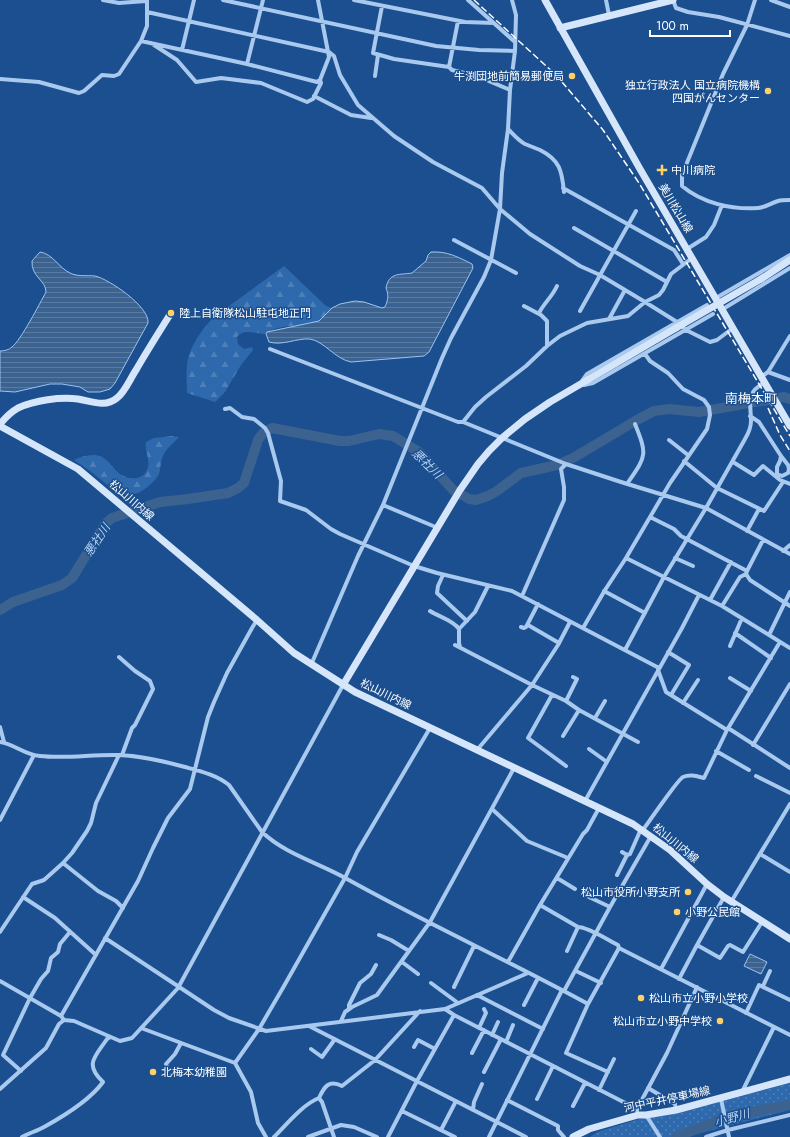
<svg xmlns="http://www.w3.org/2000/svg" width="790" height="1137" viewBox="0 0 790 1137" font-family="Jost,'Noto Sans JP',sans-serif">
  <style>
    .grass { fill: url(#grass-dots) }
    .forest { fill: url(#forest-firs) }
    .water { fill: url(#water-rules); stroke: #9cc4f0 }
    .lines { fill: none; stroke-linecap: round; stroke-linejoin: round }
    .river { stroke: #3c6290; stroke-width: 10 }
    .street { stroke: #a9c9ee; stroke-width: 4 }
    .secondary { stroke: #d6e6fa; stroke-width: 7 }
    .rail { stroke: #fff; stroke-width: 1.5; stroke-dasharray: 7 3; stroke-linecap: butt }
    .secondary-bridge { stroke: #d6e6fa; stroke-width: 7 }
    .poi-dot { fill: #ffd166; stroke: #1b4f8f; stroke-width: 1.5 }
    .labels { text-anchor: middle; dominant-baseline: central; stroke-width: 3; stroke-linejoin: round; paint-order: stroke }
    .poi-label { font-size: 11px; fill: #fff; stroke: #1b4f8f; text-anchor: start }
    .street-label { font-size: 11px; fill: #fff; stroke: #1b4f8f }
    .water-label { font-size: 12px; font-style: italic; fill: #b5d3f5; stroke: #1b4f8f }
    .quarter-label { font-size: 13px; fill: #fff; stroke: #1b4f8f }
  </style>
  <defs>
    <pattern id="grass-dots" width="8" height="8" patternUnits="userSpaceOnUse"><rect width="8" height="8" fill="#2e69ad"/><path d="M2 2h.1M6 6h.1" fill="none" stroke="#4d80b9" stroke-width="1.8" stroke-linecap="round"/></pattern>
    <pattern id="forest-firs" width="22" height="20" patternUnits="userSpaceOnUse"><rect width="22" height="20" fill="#2e69ad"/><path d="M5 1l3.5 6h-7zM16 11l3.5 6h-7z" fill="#4d80b9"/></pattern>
    <pattern id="water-rules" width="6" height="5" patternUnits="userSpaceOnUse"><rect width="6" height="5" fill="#3c6290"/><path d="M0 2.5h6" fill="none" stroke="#597aa1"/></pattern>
  </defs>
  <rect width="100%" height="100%" fill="#1b4f8f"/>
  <path class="grass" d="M790,1083V1110L685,1137H590L597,1132L639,1119L689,1110Z"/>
  <path class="forest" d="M284,266L326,306L332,308C328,312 324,318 318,321C303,329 280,322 266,334C256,334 244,328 237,337L238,344L244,349L252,347L253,350L241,365L225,392L215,402L187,393C187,384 186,374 187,365C189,347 202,329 214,317Z
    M172,436L179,437C174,443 166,448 163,456C160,462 161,470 158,476C154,482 148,487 142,491C123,502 109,486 94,474C88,469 81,465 74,460C83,456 93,453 102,457C110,461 113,469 120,474C130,481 145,480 148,467C150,458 144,450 146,442L154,438Z"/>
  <path class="water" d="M40,252C53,254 59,268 70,273C78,277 86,275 95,276C109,279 150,307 148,323L115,383L110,389L100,392H88L80,387L62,384H50L15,392L0,391V351C4,351 9,350 12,347C21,340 40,303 46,292C46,280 31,277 32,261Z
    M431,252C447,251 458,257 472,264L473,268L429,352L424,356L351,362C335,359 324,341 310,339C296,338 283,346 269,342L266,334L267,332L319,321L332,308L340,304L355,301L364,302L382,308L385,307C388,300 389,295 386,288C389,272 400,275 412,273L426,261L428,255Z
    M750,954L767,962L761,974L744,966Z"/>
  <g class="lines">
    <path class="river" d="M0,610L13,602L62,585L72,578L106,523L112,518L160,502L188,499L228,493L238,488L244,483L258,440L263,433L272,428L340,441H349L379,434L393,436L419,452L453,490L469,499L476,500L488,496L497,491L521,473L557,465L573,458L637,420L654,411L669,409L699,412L784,397L790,399
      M676,1137L733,1115L790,1105"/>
    <path class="street" d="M103,0L119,3L146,1
      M223,0L436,46L479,50L515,51
      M354,0L465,22L494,23
      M468,0L515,42
      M606,0L609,15
      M673,0L676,8L688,12L719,17L790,36
      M755,0L747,25L723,74L682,175V186C702,203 732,210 758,208C764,208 771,203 778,201C781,200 786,200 790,200
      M771,0L790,7
      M382,6L373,53L394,59L449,67L458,21
      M147,12L329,52L334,56L340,75L358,105L394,136L433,162L482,188L500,209L530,234L580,266L600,275L645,302L677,322L686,330L710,342L717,340L733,328
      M141,41L247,64L317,82L320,80
      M151,43L177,60L196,82L221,78L261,83L307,102L313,99L321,83L320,80L329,57L318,0
      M182,50L194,0
      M247,64L263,0
      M449,67L452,70L477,76L510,90
      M375,76L378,55
      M0,79L39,82L79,93L84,91L102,75L114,76L119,74L141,41L147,26V0
      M314,96L351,115L371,118
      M508,129C513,134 519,141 525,144C530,146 535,148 540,150C560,160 562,171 564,192
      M563,188L674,250L683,264
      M574,228L667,282
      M454,240L516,273
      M687,249L706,237L714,225L722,205
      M716,298L790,255
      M524,306L541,315L547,321V346
      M723,309L790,268
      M580,311L636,211
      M539,313C544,303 552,297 557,286
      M609,319L625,290
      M270,349L458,422H463L566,464L621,482L706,508L790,554
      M768,372L790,380
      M761,377L768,372L790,336
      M582,381L587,374L707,305
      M584,385L593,383L713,314
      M225,409L230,408L242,417L254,419L265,428L268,433L281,481L280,501L306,510L331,529L340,534L414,566L437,573L512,591L659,668
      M750,416L759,422L781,456L788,465L789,469L788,473L782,476L777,474V467L780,461L781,456
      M463,422L475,407L486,397L526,366L547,346L560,336L587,323L628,316L645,302L659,295L663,290L671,274L692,258
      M669,440L688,455
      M684,461L717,488L764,511L783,482
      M733,462L754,475L763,466L780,480L790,484
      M627,484C646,456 648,456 635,424
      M383,505L438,528
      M650,517L674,529L681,536L747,571L746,574L750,580L790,606
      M747,531L759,509
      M783,551L790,545
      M626,558L722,606L790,648
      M675,558L693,566
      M747,571L763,540
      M443,575L438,586L437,593L467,621
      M604,591L645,613
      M522,596L564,500V487L561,469L566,464
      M710,600L731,562
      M722,606L740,577L746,574
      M430,611C439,617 453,620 459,629
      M528,625L559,643
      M521,627L524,628L526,627L538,604
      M583,628L605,590L626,558L670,483L707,429L710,415L709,407L704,400L683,389L668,373L650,361L645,354
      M735,633L771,658
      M769,635L790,592
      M455,645L532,685L566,701L579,710L638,742
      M730,646L742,618
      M460,647L459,643V629L475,612L488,586
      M625,650L664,577L706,508L745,439C748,434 751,428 751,421C751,404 745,393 764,383
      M668,652L689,665L671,695
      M119,657L135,671L150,681L153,689L135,725L132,728L122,755
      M311,665L358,556L383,505L442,358L451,338L484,277L491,260L500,209L502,173L508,129L510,90L515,51L516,15L512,0
      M658,670L666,692L727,730
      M730,678L751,691
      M552,695L528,738L566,766
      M566,701L577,679L573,677
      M683,703L698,680
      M595,718L605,701
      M0,727L4,742
      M728,728L790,768
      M563,736L579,710
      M0,742C14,744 25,755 40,756C66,759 93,754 119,755C142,756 163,761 185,767C200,771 217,775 229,785L262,832C285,854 319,863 347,879C426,923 509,961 588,1004L619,948L790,1035
      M753,745L790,684
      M589,749L607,762
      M477,750L532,685L558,645L570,622
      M716,751L749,770
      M756,776L790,793
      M585,801L682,628L699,595
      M492,809L527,841L568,858
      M0,820L34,755
      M643,830C648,823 679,778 683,777C690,774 696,776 704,778L727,730L780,642
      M622,852L627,855L630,854L641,829
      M760,854L790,872
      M63,863L98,891L116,901L123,908
      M617,875L627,855
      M557,878L575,889
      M23,897L55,918L96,955
      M589,897L610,907
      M731,902L790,804
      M540,905L578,927C588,927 608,940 618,945L619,948
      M0,932L32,884L44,880L63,863L72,853L87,831L91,823L96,803L119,755
      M379,935L391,940L409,951
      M105,938L214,1010L229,1018L266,1031L445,1009L528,973
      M697,945L724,897
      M567,951L578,927
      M402,962L418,974
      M508,962L540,905L583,834L587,830L599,808
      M661,969L707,884
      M576,971L601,983
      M679,979L697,945L720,958L728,946L730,945L743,952L762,922
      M0,981L61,1016L64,1020L74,1021L120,1041L132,1038L178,988L343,685
      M431,983L458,1003
      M763,986L770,971
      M454,987L474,946
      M564,991L610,907L651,836
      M477,995L543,1029
      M588,1004L566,1053L608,1072
      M524,1005L538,978
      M349,1009V1005L360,983L371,974L376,965
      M445,1009L454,1015L637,1109
      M746,1013L759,985L790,1000
      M61,1016L138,881L153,848L168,818L190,789L208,717L214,702L227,673L252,628L257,620
      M341,1021L345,1012L352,1007L377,995L430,922L514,768
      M309,1026L526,1137
      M141,1028L235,1063L251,1092L258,1123L266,1137
      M479,1028L486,1013L484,1009
      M492,1035L498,1022
      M506,1042L513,1025
      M414,1047L418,1040L435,1049
      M311,1049L322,1057L335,1039
      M472,1053L484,1030
      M235,1063L259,1029L284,986L345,878L357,852L430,728
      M168,1070L166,1064L175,1054L181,1043
      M21,1071L3,1055L30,998L41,979L48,971L51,958L58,952L60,944L70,932
      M484,1072L501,1039
      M648,1088L675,1104L676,1110
      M0,1089L46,1048L59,1024L64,1020
      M599,1090L614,1059
      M742,1092L774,1027
      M319,1098L322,1102L334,1137
      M537,1099L553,1066
      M721,1099L729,1137
      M507,1100L558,1126V1130L564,1137
      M573,1106L585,1083
      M473,1110L474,1102L482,1084
      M402,1111L455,1137
      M637,1111V1109L667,1053L697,987
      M646,1115L660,1137
      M441,1130L456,1101
      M22,1137C29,1133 37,1131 44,1127C64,1116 90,1100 103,1082C84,1064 95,1057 107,1039L110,1037
      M274,1137C286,1125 303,1104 319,1098C324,1087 329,1079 342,1086L375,1060L420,1011
      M308,1137L341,1125L354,1127L377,1137
      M388,1137L417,1081L454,1015
      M489,1137L562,990
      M706,1137L728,1130L790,1115"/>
    <path class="secondary" d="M545,0L640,169L790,426
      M560,28L673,0
      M761,279L790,260
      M0,424C5,418 11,412 18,408C35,400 60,397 78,399C91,401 105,408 117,398C125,392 130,379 136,370C147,351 159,332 171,313
      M0,426L78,469L257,620L294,653L355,692L633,824L670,850L707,884L724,897L790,939
      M343,685L460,490L478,464L489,451L502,438L525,419L550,402L676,328
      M573,1137L589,1129L638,1115H646L676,1110L790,1079"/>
    <path class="rail" d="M474,0L556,75L603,130L639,183L790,436
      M768,408L780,435L790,451"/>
    <path class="secondary-bridge" d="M676,328L761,279"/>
  </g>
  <g class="poi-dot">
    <circle cx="572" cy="76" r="4"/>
    <circle cx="768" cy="91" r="4"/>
    <path d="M660 164h4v4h4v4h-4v4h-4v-4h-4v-4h4z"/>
    <circle cx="171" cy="313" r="4"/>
    <circle cx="688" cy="892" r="4"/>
    <circle cx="677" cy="912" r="4"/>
    <circle cx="641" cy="998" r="4"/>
    <circle cx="720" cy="1021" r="4"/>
    <circle cx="153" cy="1072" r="4"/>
  </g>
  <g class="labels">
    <g class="poi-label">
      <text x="564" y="76" text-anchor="end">牛渕団地前簡易郵便局</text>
      <text x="760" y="85" text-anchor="end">独立行政法人 国立病院機構<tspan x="760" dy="13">四国がんセンター</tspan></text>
      <text x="671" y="170">中川病院</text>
      <text x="179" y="313">陸上自衛隊松山駐屯地正門</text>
      <text x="680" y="892" text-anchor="end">松山市役所小野支所</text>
      <text x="685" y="912">小野公民館</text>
      <text x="649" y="998">松山市立小野小学校</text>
      <text x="712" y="1021" text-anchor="end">松山市立小野中学校</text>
      <text x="161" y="1072">北梅本幼稚園</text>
    </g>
    <g class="street-label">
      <text transform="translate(676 208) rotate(59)">美川松山線</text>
      <text transform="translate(132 500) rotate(41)">松山川内線</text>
      <text transform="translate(386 694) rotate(26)">松山川内線</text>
      <text transform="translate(676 843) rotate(39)">松山川内線</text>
      <text transform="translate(667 1099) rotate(-12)">河中平井停車場線</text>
    </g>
    <g class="water-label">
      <text transform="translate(427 464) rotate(44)">悪社川</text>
      <text transform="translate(97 540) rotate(-56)">悪社川</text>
      <text transform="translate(732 1118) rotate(-16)">小野川</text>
    </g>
    <g class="quarter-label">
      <text x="751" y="398">南梅本町</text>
    </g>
  </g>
  <path d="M650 30v6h80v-6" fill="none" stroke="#ffffff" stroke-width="2"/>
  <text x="656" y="30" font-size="12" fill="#ffffff" stroke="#1b4f8f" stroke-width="3" paint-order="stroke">100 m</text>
</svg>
